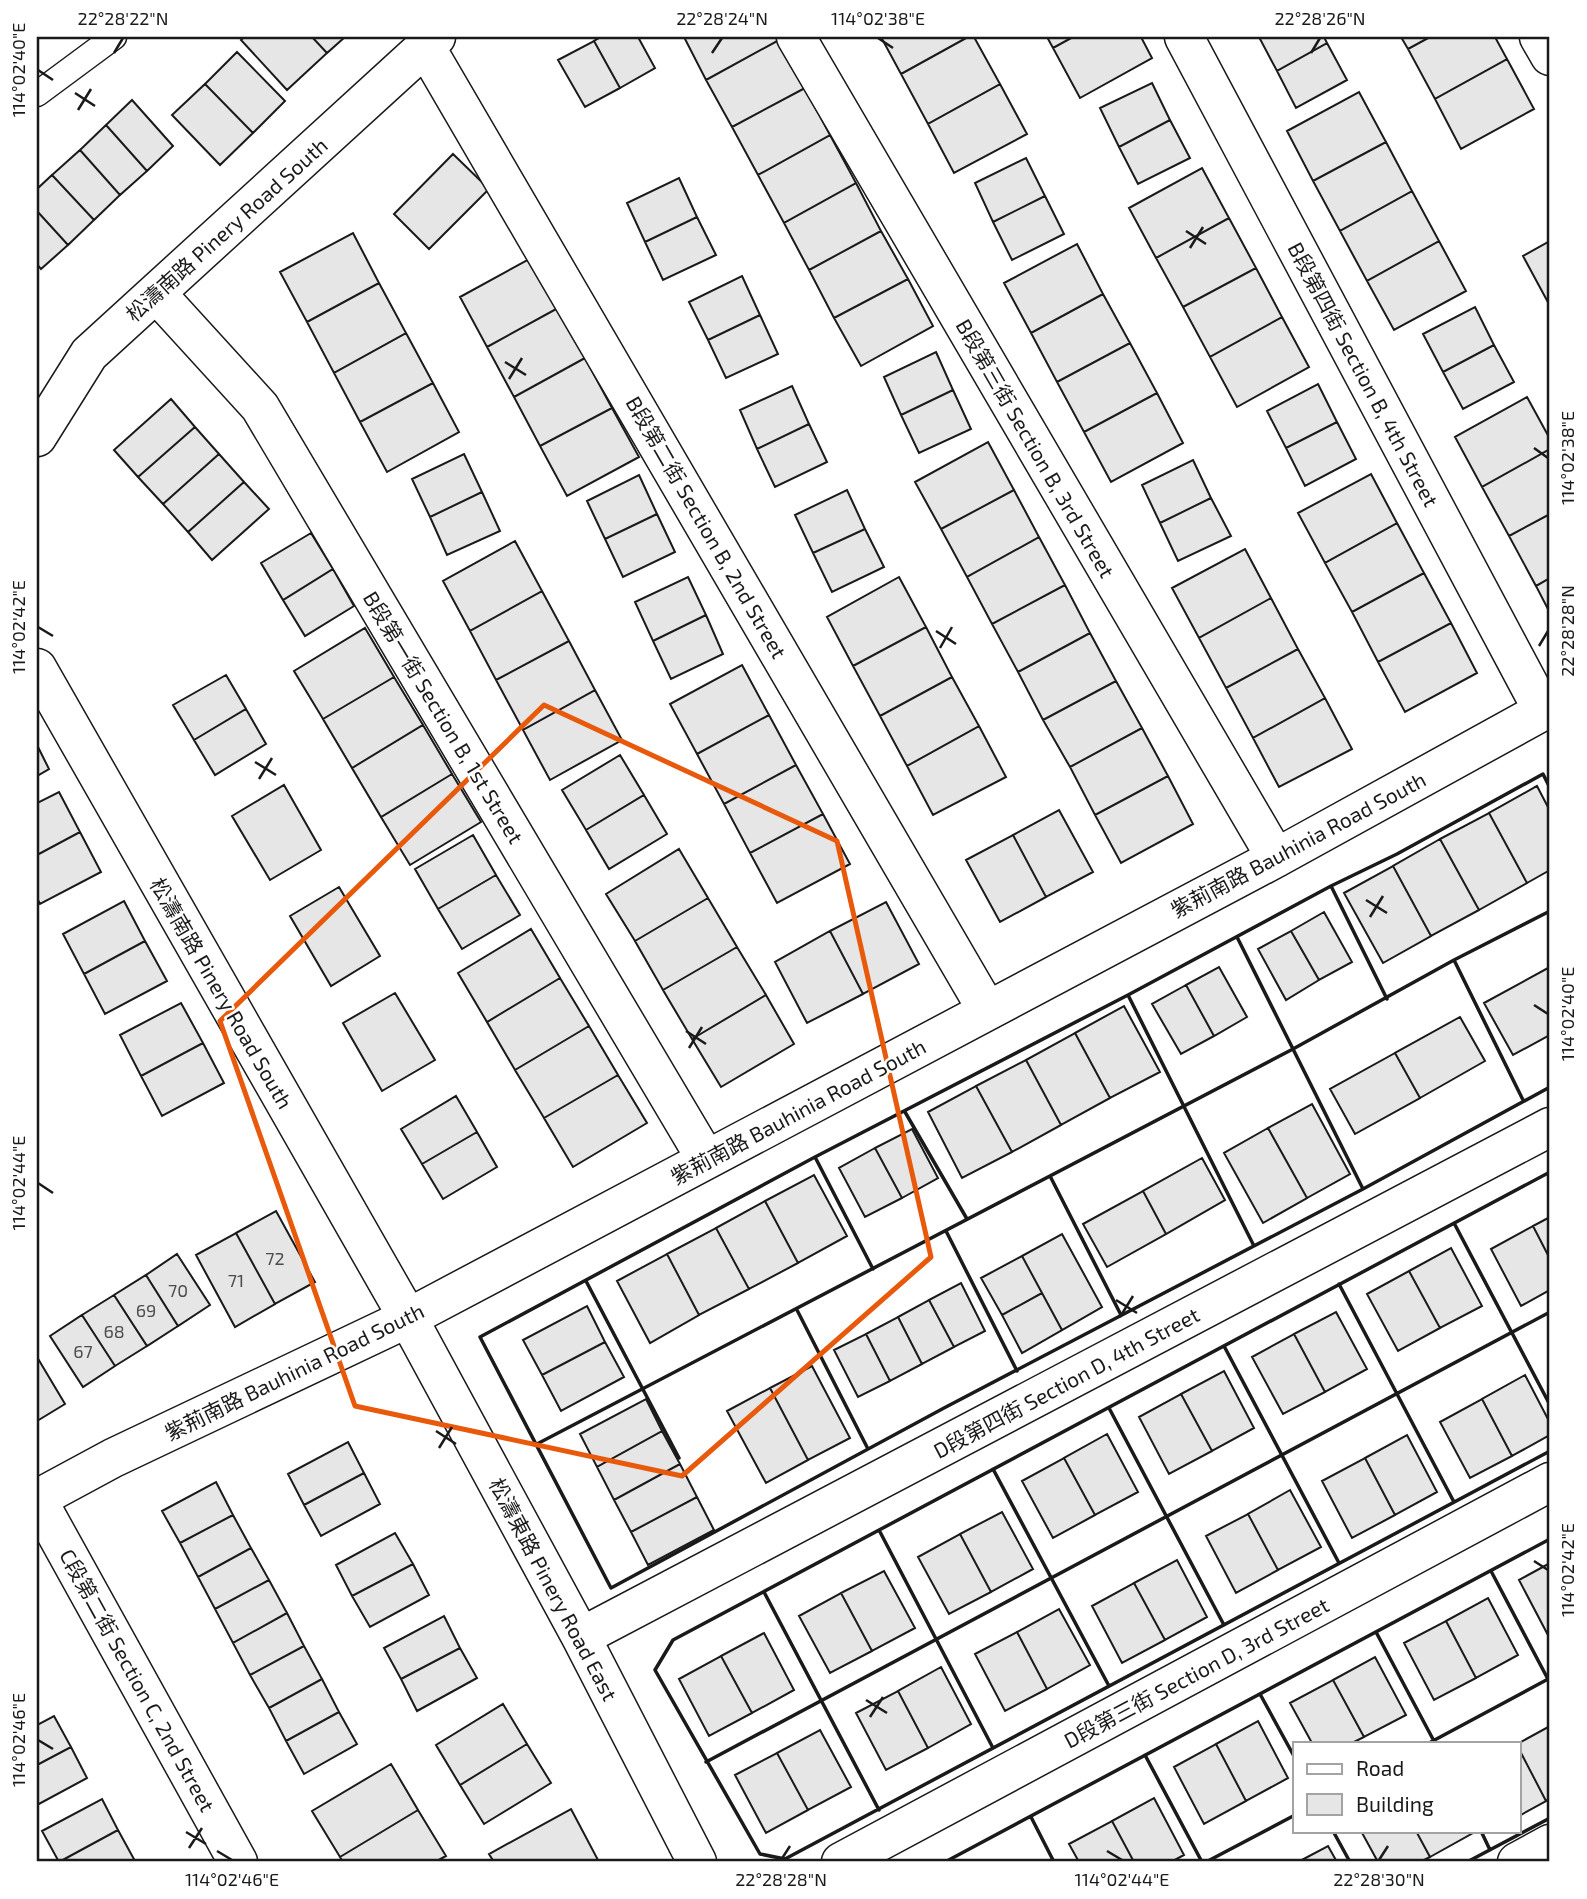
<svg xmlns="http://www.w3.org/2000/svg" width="1587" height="1899" viewBox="0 0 1587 1899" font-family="'Exo 2','Noto Sans TC',sans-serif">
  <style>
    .building { fill: #e6e6e6; stroke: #1a1a1a; stroke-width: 2 }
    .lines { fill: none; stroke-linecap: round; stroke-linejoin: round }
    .service-casing { stroke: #1a1a1a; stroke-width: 27 }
    .minor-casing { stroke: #1a1a1a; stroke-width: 41 }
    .service { stroke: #fff; stroke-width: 24 }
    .minor { stroke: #fff; stroke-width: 38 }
    .wall { stroke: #1a1a1a; stroke-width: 3.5 }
    .marked { fill: none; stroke: #e8590c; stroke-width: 5; stroke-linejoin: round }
    .ticks { fill: none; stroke: #1a1a1a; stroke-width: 2.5 }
    .labels { text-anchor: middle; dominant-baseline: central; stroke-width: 5; stroke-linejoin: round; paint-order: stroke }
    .number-label { font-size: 18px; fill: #4d4d4d }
    .street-label { font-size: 21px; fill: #1a1a1a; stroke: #fff }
    .neatline { fill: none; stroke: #1a1a1a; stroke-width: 2.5 }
    .ticks-label { font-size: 18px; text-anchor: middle; fill: #1a1a1a }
  </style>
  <rect width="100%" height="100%" fill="#fff"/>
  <path class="building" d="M244,37H312L327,53L287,90L241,40Z
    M312,37H345L327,53Z
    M601,37H638L655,68L620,88L594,41Z
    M684,37H777L779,40L706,80Z
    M881,37H968L901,74Z
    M968,37H974L1000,84L928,124L901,74Z
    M1047,37H1073L1053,48Z
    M1073,37H1141L1152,58L1080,98L1053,48Z
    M1259,37H1324L1327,43L1277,71Z
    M1401,37H1430L1408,49Z
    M1430,37H1495L1507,59L1435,99L1408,49Z
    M779,40L805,88L732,127L706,80Z
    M594,41L620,88L585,107L558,60Z
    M1327,43L1347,80L1296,108L1277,71Z
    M237,52L285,101L253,133L205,84Z
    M1507,59L1534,109L1461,149L1435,99Z
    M1152,83L1170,120L1119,147L1100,108Z
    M205,84L253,133L220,165L172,115Z
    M1000,84L1027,134L954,173L928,124Z
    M805,88L830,135L758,175L732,127Z
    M1359,92L1386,142L1313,181L1287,131Z
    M132,100L173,146L147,171L106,125Z
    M1170,120L1190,158L1138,184L1119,147Z
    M106,125L147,171L120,195L80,150Z
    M830,135L856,183L784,223L758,175Z
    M1386,142L1412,191L1340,231L1313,181Z
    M80,150L120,195L94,220L52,175Z
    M453,154L489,189L429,249L394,214Z
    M1026,158L1045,196L993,222L975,183Z
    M1202,168L1229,218L1156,258L1129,208Z
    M52,175L94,220L68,245L37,211V189Z
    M679,178L697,217L645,242L627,203Z
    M856,183L881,231L809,270L784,223Z
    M1412,191L1439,241L1367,281L1340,231Z
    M1045,196L1064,234L1012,260L993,222Z
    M37,211L68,245L41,269L37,264Z
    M697,217L716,255L663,280L645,242Z
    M1229,218L1256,268L1183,307L1156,258Z
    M881,231L908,279L834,318L809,270Z
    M353,233L379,283L307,322L280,272Z
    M1439,241L1466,291L1394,330L1367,281Z
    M1550,241V306L1523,256Z
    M1077,244L1103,294L1031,333L1004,283Z
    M531,258L558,308L487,347L460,297Z
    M1256,268L1282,317L1210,357L1183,307Z
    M742,276L760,315L708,340L689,302Z
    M908,279L933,326L861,366L834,318Z
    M379,283L406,333L334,373L307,322Z
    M1103,294L1130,343L1057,382L1031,333Z
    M1475,307L1494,345L1443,372L1423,334Z
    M558,308L585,358L514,397L487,347Z
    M760,315L778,354L726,378L708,340Z
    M1282,317L1309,367L1237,407L1210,357Z
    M406,333L433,383L360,422L334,373Z
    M1130,343L1157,393L1084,432L1057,382Z
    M1494,345L1514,382L1463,409L1443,372Z
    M936,352L953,390L901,415L884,377Z
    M585,358L612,408L540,446L514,397Z
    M433,383L459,432L387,472L360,422Z
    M1318,384L1337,422L1286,448L1267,411Z
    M792,386L809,424L757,449L740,410Z
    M953,390L971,429L919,453L901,415Z
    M1157,393L1183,443L1111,482L1084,432Z
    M1527,397L1550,439V449L1482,487L1455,437Z
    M171,399L195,427L138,477L114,450Z
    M612,408L639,457L567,496L540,446Z
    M1337,422L1356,459L1305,486L1286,448Z
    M809,424L827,462L775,487L757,449Z
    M195,427L219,454L163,504L138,477Z
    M988,442L1014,490L941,529L915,482Z
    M1550,449V514L1509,536L1482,487Z
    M219,454L244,482L188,532L163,504Z
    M464,454L482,492L430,517L412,479Z
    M1193,460L1211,498L1160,523L1142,485Z
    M1371,474L1397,523L1325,563L1298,513Z
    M639,475L657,514L605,539L587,501Z
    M244,482L269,509L212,560L188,532Z
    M847,490L865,529L813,553L795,515Z
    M1014,490L1039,537L967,577L941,529Z
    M482,492L500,531L447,555L430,517Z
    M1211,498L1231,536L1178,561L1160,523Z
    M657,514L675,552L623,577L605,539Z
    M1550,514V578L1536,586L1509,536Z
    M1397,523L1424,573L1352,612L1325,563Z
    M865,529L884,567L832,592L813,553Z
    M311,533L333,569L283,600L261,563Z
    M1039,537L1065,585L992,624L967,577Z
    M515,541L542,591L470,631L443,581Z
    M1245,549L1271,598L1199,638L1172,588Z
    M333,569L354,606L305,636L283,600Z
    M1424,573L1451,623L1378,662L1352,612Z
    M688,577L706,615L653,641L635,602Z
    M899,577L926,627L853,666L827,617Z
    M1550,578V613L1536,586Z
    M1065,585L1090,633L1018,672L992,624Z
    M542,591L569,641L496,680L470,631Z
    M1271,598L1298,649L1226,688L1199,638Z
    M706,615L723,654L671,679L653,641Z
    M1451,623L1477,673L1405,712L1378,662Z
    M926,627L952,677L880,716L853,666Z
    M365,628L394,677L323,719L294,671Z
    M1090,633L1116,681L1043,720L1018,672Z
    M569,641L595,690L523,730L496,680Z
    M1298,649L1325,698L1253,738L1226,688Z
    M742,665L769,715L697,754L670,704Z
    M226,675L246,709L194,740L173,705Z
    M394,677L423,725L352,768L323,719Z
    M952,677L979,726L907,766L880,716Z
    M1116,681L1142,728L1070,767L1043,720Z
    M595,690L622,740L550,780L523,730Z
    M1325,698L1352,749L1279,787L1253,738Z
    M246,709L266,744L215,775L194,740Z
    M769,715L796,765L724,804L697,754Z
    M423,725L452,774L381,817L352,768Z
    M979,726L1006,777L933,815L907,766Z
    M1142,728L1168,776L1095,815L1070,767Z
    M37,745L49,769L37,776Z
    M620,755L644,795L586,830L562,790Z
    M796,765L823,814L750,853L724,804Z
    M452,774L481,822L410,865L381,817Z
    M1168,776L1193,824L1121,863L1095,815Z
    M284,785L321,850L270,880L232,816Z
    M1537,786L1550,811V870L1527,883L1489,813Z
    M59,792L80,832L37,855V803Z
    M644,795L667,834L609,869L586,830Z
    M1059,810L1093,872L1046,897L1013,835Z
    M1489,813L1527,883L1479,910L1440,839Z
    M823,814L850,864L777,903L750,853Z
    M80,832L101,872L40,904L37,898V855Z
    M473,835L496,875L438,909L415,869Z
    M1013,835L1046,897L1000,922L966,860Z
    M1440,839L1479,910L1431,936L1393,866Z
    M679,849L708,898L635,941L606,894Z
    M1393,866L1431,936L1383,963L1344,893Z
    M496,875L520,915L462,949L438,909Z
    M339,887L380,956L331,986L290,916Z
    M708,898L737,947L663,990L635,941Z
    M124,901L145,941L84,974L63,934Z
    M886,902L919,964L863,994L830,931Z
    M1324,912L1352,962L1319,980L1291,931Z
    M531,929L560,978L487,1022L458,973Z
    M830,931L863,994L807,1023L775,962Z
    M1291,931L1319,980L1286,1000L1258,949Z
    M145,941L167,981L105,1014L84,974Z
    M737,947L766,995L692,1039L663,990Z
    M1219,967L1247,1017L1214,1036L1186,985Z
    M1548,968L1550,973V1035L1513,1055L1484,1003Z
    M560,978L589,1026L515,1070L487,1022Z
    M1186,985L1214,1036L1181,1054L1152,1004Z
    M395,993L435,1060L382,1091L343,1023Z
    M766,995L794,1044L721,1087L692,1039Z
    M181,1003L203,1043L141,1076L120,1035Z
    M1124,1006L1160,1072L1110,1098L1075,1033Z
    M1460,1017L1485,1061L1420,1098L1395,1053Z
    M589,1026L618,1075L544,1118L515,1070Z
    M1075,1033L1110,1098L1061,1125L1026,1060Z
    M203,1043L224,1083L162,1116L141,1076Z
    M1395,1053L1420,1098L1355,1134L1330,1089Z
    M1026,1060L1061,1125L1012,1152L976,1086Z
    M618,1075L647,1123L573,1167L544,1118Z
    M976,1086L1012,1152L962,1178L928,1112Z
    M456,1096L477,1132L422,1164L401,1129Z
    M1312,1104L1350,1174L1307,1198L1268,1128Z
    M1268,1128L1307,1198L1263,1223L1224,1153Z
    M912,1129L938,1178L902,1198L875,1148Z
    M477,1132L497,1167L443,1199L422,1164Z
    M875,1148L902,1198L865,1217L839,1168Z
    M1202,1158L1225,1200L1166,1234L1143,1191Z
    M814,1175L847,1236L798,1263L765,1201Z
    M1143,1191L1166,1234L1107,1267L1083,1224Z
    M765,1201L798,1263L749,1289L716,1228Z
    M276,1211L315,1282L275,1304L236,1233Z
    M1550,1217V1259L1533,1226Z
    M1533,1226L1550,1259V1290L1521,1306L1491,1249Z
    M716,1228L749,1289L699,1315L667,1254Z
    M236,1233L275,1304L235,1327L196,1255Z
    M1062,1234L1102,1307L1062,1330L1022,1256Z
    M1451,1248L1482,1306L1440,1328L1409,1271Z
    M177,1254L210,1305L178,1326L146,1275Z
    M667,1254L699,1315L650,1343L617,1281Z
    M1022,1256L1042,1293L1002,1315L981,1278Z
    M1409,1271L1440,1328L1398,1351L1367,1294Z
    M146,1275L178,1326L147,1346L114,1295Z
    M961,1283L985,1331L954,1347L929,1300Z
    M1042,1293L1062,1330L1022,1353L1002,1315Z
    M114,1295L147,1346L115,1366L82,1315Z
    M929,1300L954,1347L922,1364L898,1317Z
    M587,1306L605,1342L542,1375L523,1340Z
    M1336,1312L1367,1369L1325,1392L1294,1334Z
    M82,1315L115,1366L83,1387L50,1336Z
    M898,1317L922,1364L890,1381L866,1334Z
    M866,1334L890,1381L858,1397L834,1350Z
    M1294,1334L1325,1392L1283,1414L1252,1357Z
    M605,1342L624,1377L561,1411L542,1375Z
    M37,1357L65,1404L37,1421Z
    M812,1366L850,1438L808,1460L770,1388Z
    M1224,1371L1254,1428L1212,1451L1181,1394Z
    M1525,1375L1550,1423V1435L1512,1456L1482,1399Z
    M770,1388L808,1460L766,1483L727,1411Z
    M1181,1394L1212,1451L1169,1474L1139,1417Z
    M646,1399L662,1431L597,1467L580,1434Z
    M1482,1399L1512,1456L1470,1478L1440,1422Z
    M662,1431L680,1464L614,1500L597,1467Z
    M1107,1434L1138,1492L1095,1515L1064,1458Z
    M1407,1435L1437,1492L1395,1515L1365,1458Z
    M348,1442L364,1473L304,1505L288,1474Z
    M1064,1458L1095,1515L1053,1538L1022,1481Z
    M1365,1458L1395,1515L1352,1538L1322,1481Z
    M680,1464L697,1497L631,1532L614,1500Z
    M364,1473L380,1504L321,1536L304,1505Z
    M216,1482L233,1515L180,1543L162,1511Z
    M1290,1490L1321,1547L1278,1570L1248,1514Z
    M697,1497L714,1530L648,1565L631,1532Z
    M1002,1512L1033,1569L991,1592L960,1534Z
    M1248,1514L1278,1570L1236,1593L1206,1536Z
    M233,1515L251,1548L198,1577L180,1543Z
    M395,1533L413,1564L352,1596L336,1565Z
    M960,1534L991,1592L949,1614L918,1557Z
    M251,1548L269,1580L215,1609L198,1577Z
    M1177,1560L1207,1617L1165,1640L1134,1583Z
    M1550,1563V1636L1549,1637L1519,1580Z
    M413,1564L429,1595L370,1627L352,1596Z
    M884,1571L915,1628L872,1651L841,1593Z
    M269,1580L287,1613L233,1643L215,1609Z
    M1134,1583L1165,1640L1122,1663L1092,1606Z
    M841,1593L872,1651L830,1673L799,1616Z
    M1488,1598L1518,1655L1476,1678L1446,1621Z
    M1059,1609L1090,1665L1047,1689L1017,1632Z
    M287,1613L304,1646L250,1675L233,1643Z
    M444,1616L460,1648L401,1679L384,1648Z
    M1446,1621L1476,1678L1434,1700L1404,1643Z
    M1017,1632L1047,1689L1005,1711L975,1654Z
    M764,1633L794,1690L752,1713L721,1656Z
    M304,1646L322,1679L269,1708L250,1675Z
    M460,1648L477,1678L417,1711L401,1679Z
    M721,1656L752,1713L709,1736L679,1679Z
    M1375,1657L1406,1715L1364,1737L1333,1680Z
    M941,1667L971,1724L928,1748L898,1691Z
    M322,1679L339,1712L286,1741L269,1708Z
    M1333,1680L1364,1737L1352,1743H1312L1290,1703Z
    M898,1691L928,1748L886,1770L856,1713Z
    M503,1704L527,1744L460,1785L436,1745Z
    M339,1712L357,1744L304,1774L286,1741Z
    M54,1716L71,1747L37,1765V1725Z
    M1258,1721L1288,1778L1246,1801L1216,1744Z
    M1550,1726V1799L1546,1801L1519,1749V1743Z
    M820,1730L851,1787L808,1810L777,1753Z
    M527,1744L551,1783L484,1824L460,1785Z
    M1216,1744L1246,1801L1204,1824L1174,1767Z
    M71,1747L87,1778L37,1805V1765Z
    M1519,1749L1546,1801L1519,1816Z
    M777,1753L808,1810L766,1833L735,1775Z
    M391,1764L418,1810L340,1857L312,1811Z
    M1154,1798L1184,1855L1171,1862H1134L1112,1821Z
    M102,1799L118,1830L59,1862L42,1831Z
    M571,1809L598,1860L594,1862H494L489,1854Z
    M418,1810L446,1856L435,1862H343L340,1857Z
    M1112,1821L1134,1862H1079L1069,1844Z
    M118,1830L135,1861L59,1862Z
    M1361,1831H1416L1430,1857L1420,1862H1378Z
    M1416,1831H1471L1473,1833L1430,1857Z
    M1328,1846L1337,1862H1298Z"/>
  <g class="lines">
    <defs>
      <path id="service" d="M37,94L114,37"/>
      <path id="minor" d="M796,37L1276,858
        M1184,37L1543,711
        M1539,37L1550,56
        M425,46L987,1010
        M156,293L260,407L706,1159
        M37,437L89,354L436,37
        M37,668L408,1318L581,1637L697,1862
        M37,1499L113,1458L408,1318L1276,858L1550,707
        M37,1499L238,1862
        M581,1637L1550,1127
        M841,1862L1550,1482
        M1517,1862L1550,1844"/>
    </defs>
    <use href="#service" class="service-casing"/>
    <use href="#minor" class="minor-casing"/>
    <use href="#service" class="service"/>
    <use href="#minor" class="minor"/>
    <path class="wall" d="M1550,788L1543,774L1397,854L1331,886L1128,995L815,1157L480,1337L611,1588L944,1408L1363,1189L1550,1087
      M1331,886L1387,999
      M1237,937L1363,1189
      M1454,960L1523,1100
      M1128,995L1254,1246
      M905,1112L967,1219
      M815,1157L873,1269
      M1550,1172L673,1640L655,1670L760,1854L785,1859L1550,1451
      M1050,1176L1121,1315
      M1454,1223L1550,1405
      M946,1231L1017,1371
      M586,1281L679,1458
      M1339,1284L1454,1502
      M797,1310L868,1449
      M1224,1346L1339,1563
      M1109,1408L1224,1625
      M535,1445L1293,1049L1454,960L1550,911
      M993,1469L1109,1686
      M879,1530L993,1748
      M1491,1571L1550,1683
      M764,1592L879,1810
      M1376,1632L1435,1743
      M1260,1694L1295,1758
      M1429,1743L1550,1678
      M1145,1755L1202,1862
      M706,1762L1550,1312
      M1031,1817L1054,1862
      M1333,1831L1350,1862
      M1481,1831L1490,1850
      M945,1862L1550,1539
      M1206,1862L1295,1815
      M1467,1862L1550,1818"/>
  </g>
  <path class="marked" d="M544,705L837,841L931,1257L682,1476L355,1406L220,1021Z"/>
  <path class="ticks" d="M878,38L893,48M114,53L123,38M712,53L722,38M1311,53L1320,38M38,70L53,80M75,93L95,106M78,110L91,89M1186,231L1206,244M1190,248L1203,227M505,362L526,375M509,379L522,358M1534,448L1548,458M38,627L53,636M936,631L956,644M1539,646L1548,631M940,648L952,627M255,762L276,775M259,779L272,758M1366,900L1387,913M1370,917L1383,896M1534,1005L1548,1014M686,1031L706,1044M689,1048L702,1027M38,1183L53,1193M1116,1300L1137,1313M1120,1317L1133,1296M436,1431L456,1444M439,1448L452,1427M1534,1561L1548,1570M866,1700L887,1713M870,1717L883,1697M38,1740L53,1749M186,1832L206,1844M189,1848L202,1828M217,1851L232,1860M1107,1851L1122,1860M781,1860L790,1846M1379,1860L1388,1846"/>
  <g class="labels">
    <g class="number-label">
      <text x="275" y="1258">72</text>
      <text x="236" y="1280">71</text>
      <text x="178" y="1290">70</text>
      <text x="146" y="1310">69</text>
      <text x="114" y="1331">68</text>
      <text x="83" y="1351">67</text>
    </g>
    <g class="street-label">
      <text transform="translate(226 229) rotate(-42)">松濤南路 Pinery Road South</text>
      <text transform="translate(1364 374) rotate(62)">B段第四街 Section B, 4th Street</text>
      <text transform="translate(1036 448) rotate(60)">B段第三街 Section B, 3rd Street</text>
      <text transform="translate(707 527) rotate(60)">B段第二街 Section B, 2nd Street</text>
      <text transform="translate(444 717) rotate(59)">B段第一街 Section B, 1st Street</text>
      <text transform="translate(1298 844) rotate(-28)">紫荊南路 Bauhinia Road South</text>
      <text transform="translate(222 993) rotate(60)">松濤南路 Pinery Road South</text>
      <text transform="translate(798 1111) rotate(-28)">紫荊南路 Bauhinia Road South</text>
      <text transform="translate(294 1371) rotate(-26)">紫荊南路 Bauhinia Road South</text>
      <text transform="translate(1066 1382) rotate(-28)">D段第四街 Section D, 4th Street</text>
      <text transform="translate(554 1589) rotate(62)">松濤東路 Pinery Road East</text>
      <text transform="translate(1196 1672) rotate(-28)">D段第三街 Section D, 3rd Street</text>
      <text transform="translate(138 1680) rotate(61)">C段第二街 Section C, 2nd Street</text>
    </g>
  </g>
  <rect width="1587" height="1899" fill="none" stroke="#ffffff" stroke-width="77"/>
  <rect x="1293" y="1742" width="228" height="91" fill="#ffffff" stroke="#a3a3a3" stroke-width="2"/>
  <rect x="1307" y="1764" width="35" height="10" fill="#ffffff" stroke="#a3a3a3" stroke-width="2"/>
  <text x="1356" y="1776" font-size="21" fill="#1a1a1a">Road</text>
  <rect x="1307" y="1794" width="35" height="21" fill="#e6e6e6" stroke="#a3a3a3" stroke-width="2"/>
  <text x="1356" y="1812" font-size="21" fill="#1a1a1a">Building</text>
  <rect x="38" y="38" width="1510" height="1822" class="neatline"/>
  <g class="ticks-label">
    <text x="123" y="25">22°28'22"N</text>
    <text x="722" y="25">22°28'24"N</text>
    <text x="878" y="25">114°02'38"E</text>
    <text x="1320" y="25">22°28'26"N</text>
    <text transform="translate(19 70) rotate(-90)" y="6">114°02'40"E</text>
    <text transform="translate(1568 458) rotate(-90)" y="6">114°02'38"E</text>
    <text transform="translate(19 627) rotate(-90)" y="6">114°02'42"E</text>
    <text transform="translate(1568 631) rotate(-90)" y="6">22°28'28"N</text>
    <text transform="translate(1568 1014) rotate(-90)" y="6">114°02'40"E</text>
    <text transform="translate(19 1183) rotate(-90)" y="6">114°02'44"E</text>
    <text transform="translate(1568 1570) rotate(-90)" y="6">114°02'42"E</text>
    <text transform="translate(19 1740) rotate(-90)" y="6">114°02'46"E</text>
    <text x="232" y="1886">114°02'46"E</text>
    <text x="781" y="1886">22°28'28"N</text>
    <text x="1122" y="1886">114°02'44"E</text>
    <text x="1379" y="1886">22°28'30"N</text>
  </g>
</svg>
